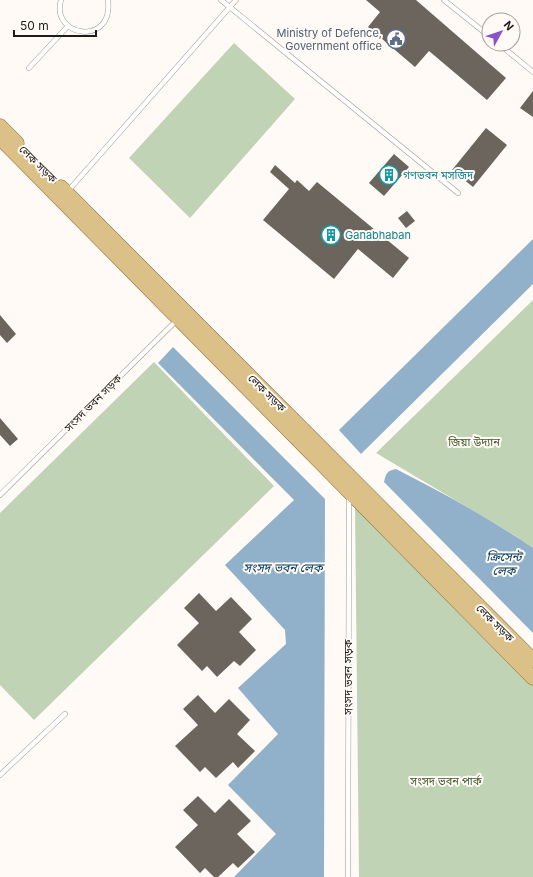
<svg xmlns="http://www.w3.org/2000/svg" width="533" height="877" viewBox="0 0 533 877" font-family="Inter,'Noto Sans Bengali',sans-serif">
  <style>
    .green { fill: #c0d3b5 }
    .water { fill: #91b1cb }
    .building { fill: #6b655e }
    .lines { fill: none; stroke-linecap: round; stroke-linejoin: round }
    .lane-casing { stroke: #9e9790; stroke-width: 5.5 }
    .primary-casing { stroke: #896c2e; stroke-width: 15 }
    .lane { stroke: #fff; stroke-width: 4.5 }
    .primary { stroke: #dbc188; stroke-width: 14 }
    .labels { text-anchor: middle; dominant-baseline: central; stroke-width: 4; stroke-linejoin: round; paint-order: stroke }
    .service-label { font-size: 11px; fill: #4e5e75; stroke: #fffaf6; text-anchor: end }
    .street-label { font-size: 11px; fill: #1e1b19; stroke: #fffaf6 }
    .culture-label { font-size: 11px; fill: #0d838f; stroke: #fffaf6; text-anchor: start }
    .park-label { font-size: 11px; fill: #405c2c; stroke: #fffaf6 }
    .water-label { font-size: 12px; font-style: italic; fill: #043c60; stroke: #fffaf6 }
  </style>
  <rect width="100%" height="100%" fill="#fffaf6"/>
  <path class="green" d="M234,43L295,99L190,218L129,158Z
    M533,300V548L514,535L376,453Z
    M154,362L274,486L34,720L0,685V513Z
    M355,506L533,685V877H359Z"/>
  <path class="water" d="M533,239V284L361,454L339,430Z
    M173,347L325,499L324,877H234L276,834L228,785L278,734L238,688L286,644L285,630L225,565L294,500L158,363Z
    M396,469C443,493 489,518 533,548V633L384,482C386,473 387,471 396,469Z"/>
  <path class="building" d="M366,0H416L506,78L487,100L429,51L415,67L368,27L380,12Z
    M533,91V117L520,108Z
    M486,128L507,145L473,187L452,170Z
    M394,154L409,167L384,196L369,183Z
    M275,165L295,183L297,180L309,191L317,182L409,258L393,278L358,249L334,279L263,220L289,189L270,172Z
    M407,211L415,221L406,228L398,218Z
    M0,315L16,334L7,343L0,335Z
    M0,418L18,439L10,446L0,435Z
    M199,593L216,611L231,597L252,619L239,632L256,650L240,666L234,661L217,677L207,666L202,671L177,645L199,623L184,608Z
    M198,695L215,713L229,699L250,720L237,734L255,751L238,768L233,762L216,778L205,767L200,772L175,746L198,725L183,709Z
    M198,796L215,813L229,799L251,821L237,834L255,852L238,868L233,863L218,877H214L205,868L200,873L175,847L198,825L183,810Z"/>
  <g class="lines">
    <defs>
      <path id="lane" d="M61,0C50,37 114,47 108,0
        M221,0L458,193
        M444,0L489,36
        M499,44L533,72
        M29,68L68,26
        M68,191L236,0
        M0,495L178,319
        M0,775L65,714
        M348,877L349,497"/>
      <path id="primary" d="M0,126L17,143
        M0,138L533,678
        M61,187L533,660"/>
    </defs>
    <use href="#lane" class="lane-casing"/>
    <use href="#primary" class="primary-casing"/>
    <use href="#lane" class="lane"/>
    <use href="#primary" class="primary"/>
  </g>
  <defs>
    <symbol id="civic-ring" viewBox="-11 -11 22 22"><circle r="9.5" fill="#fffaf6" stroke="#5c6f8a" stroke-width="1.5"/><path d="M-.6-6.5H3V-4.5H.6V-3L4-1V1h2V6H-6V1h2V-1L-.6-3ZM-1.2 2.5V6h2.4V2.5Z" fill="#5c6f8a"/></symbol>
    <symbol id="building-ring" viewBox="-11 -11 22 22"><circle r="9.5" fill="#fffaf6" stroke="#0f9aa8" stroke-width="1.5"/><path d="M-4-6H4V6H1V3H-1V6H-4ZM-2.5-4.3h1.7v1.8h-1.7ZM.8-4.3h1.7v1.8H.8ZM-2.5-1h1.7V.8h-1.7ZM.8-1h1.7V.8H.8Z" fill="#0f9aa8"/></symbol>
  </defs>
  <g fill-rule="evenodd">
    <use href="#civic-ring" x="385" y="28" width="22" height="22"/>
    <use href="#building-ring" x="378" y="164" width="22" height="22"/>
    <use href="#building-ring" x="320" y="224" width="22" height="22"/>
  </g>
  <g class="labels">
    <g class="service-label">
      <text x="382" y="33">Ministry of Defence,<tspan x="382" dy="13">Government office</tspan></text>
    </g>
    <g class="street-label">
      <text transform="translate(38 164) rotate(45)">লেক সড়ক</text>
      <text transform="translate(267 393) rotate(45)">লেক সড়ক</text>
      <text transform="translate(93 403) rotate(-45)">সংসদ ভবন সড়ক</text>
      <text transform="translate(495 623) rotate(45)">লেক সড়ক</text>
      <text transform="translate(348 677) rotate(-90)">সংসদ ভবন সড়ক</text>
    </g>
    <g class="culture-label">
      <text x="403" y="175">গণভবন মসজিদ</text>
      <text x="345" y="235">Ganabhaban</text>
    </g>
    <g class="park-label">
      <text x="474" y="442">জিয়া উদ্যান</text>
      <text x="446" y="781">সংসদ ভবন পার্ক</text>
    </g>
    <g class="water-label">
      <text x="504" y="556">ক্রিসেন্ট<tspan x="504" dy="14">লেক</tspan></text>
      <text x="283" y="567">সংসদ ভবন লেক</text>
    </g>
  </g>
  <g transform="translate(501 32) rotate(50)"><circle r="19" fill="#fffaf6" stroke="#a5a19e"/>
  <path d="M0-3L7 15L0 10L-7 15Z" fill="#8c52c9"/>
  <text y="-6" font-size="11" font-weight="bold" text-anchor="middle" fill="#1e1b19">N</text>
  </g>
  <path d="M14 30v6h82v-6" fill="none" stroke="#1e1b19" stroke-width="2"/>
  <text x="20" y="30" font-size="12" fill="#1e1b19" stroke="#fffaf6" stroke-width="3" paint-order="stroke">50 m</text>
</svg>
